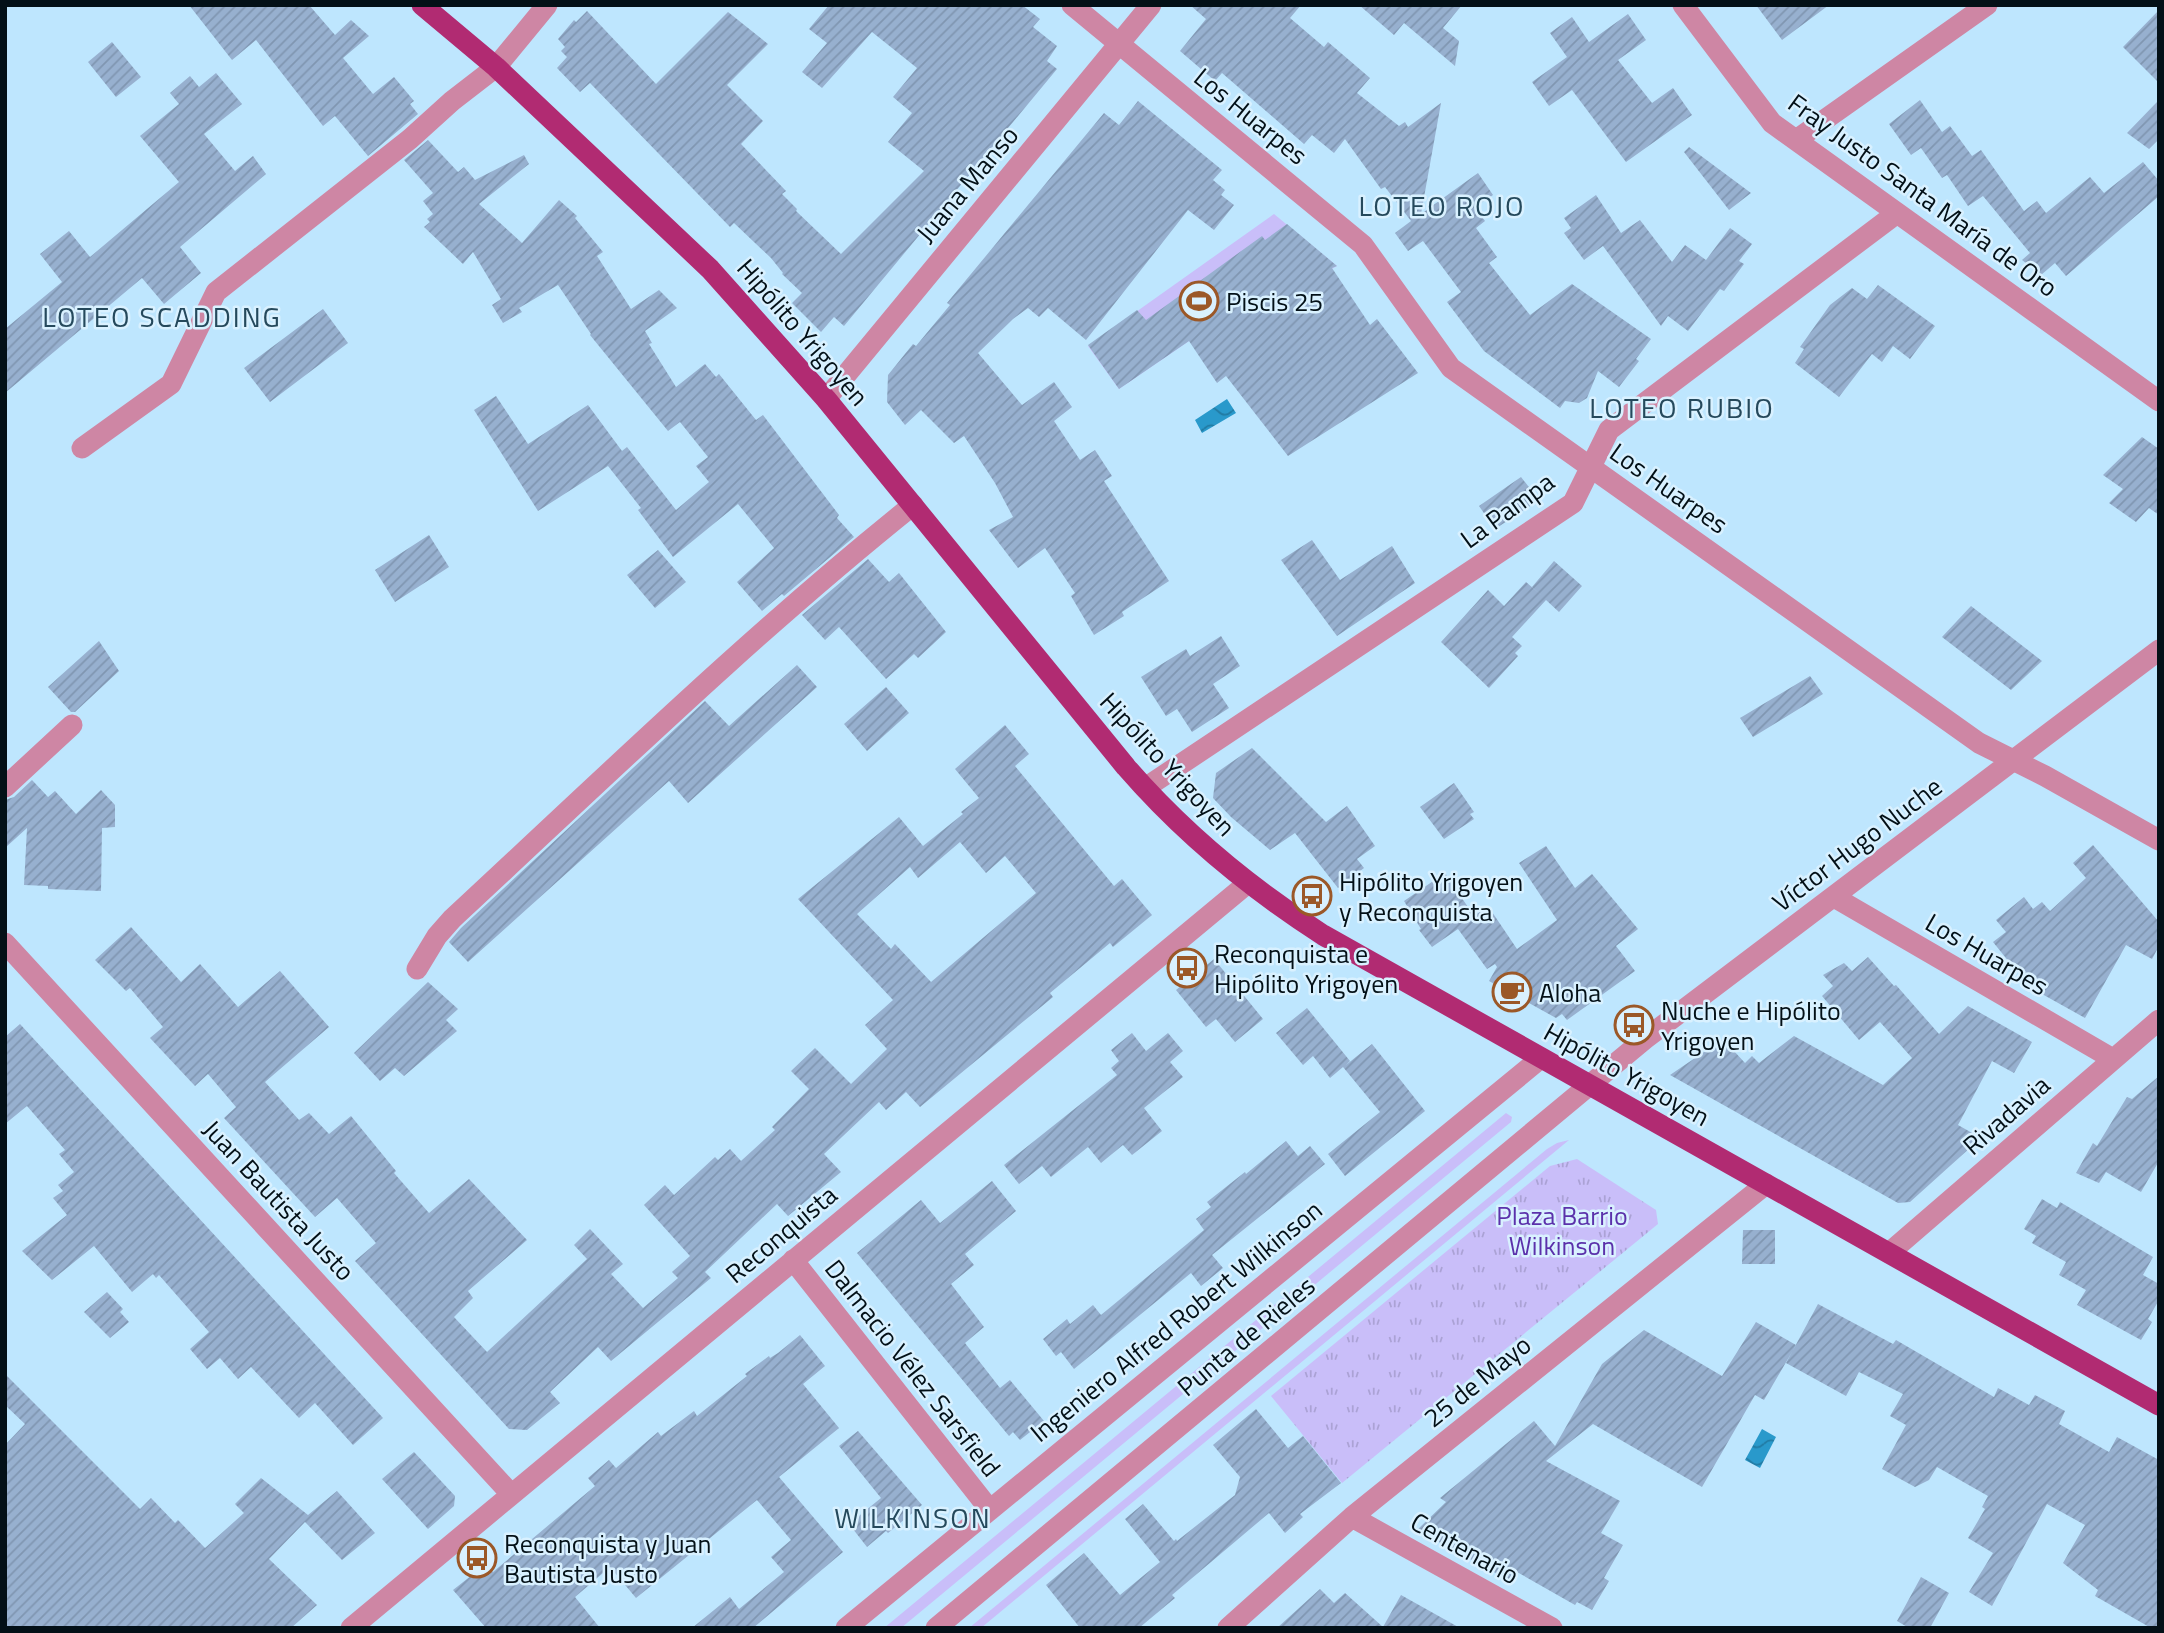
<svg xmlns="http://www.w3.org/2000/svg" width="2164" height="1633" viewBox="0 0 2164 1633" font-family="'Titillium Web',sans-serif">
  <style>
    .grass { fill: #c9bef9 }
    .park { fill: url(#park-tufts) }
    .water { fill: url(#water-waves) }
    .building { fill: url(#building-hatch); fill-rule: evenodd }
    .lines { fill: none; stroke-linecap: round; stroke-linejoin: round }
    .minor { stroke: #ce86a4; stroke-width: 21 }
    .major { stroke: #b12b72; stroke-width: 21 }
    .labels { text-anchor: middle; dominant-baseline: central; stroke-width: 5; stroke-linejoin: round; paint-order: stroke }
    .street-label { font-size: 26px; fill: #031017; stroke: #d9f1ff }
    .poi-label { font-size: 26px; fill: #031017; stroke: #d9f1ff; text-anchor: start }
    .park-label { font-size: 26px; fill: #5b31ab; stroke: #d9f1ff }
    .neighbourhood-label { font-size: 28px; letter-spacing: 2px; fill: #25495c; stroke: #d9f1ff }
  </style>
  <defs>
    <pattern id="park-tufts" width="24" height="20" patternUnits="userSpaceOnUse" patternTransform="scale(1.75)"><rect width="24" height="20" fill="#c9bef9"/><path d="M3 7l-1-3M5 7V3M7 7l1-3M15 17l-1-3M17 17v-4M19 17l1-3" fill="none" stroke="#aba2d5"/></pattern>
    <pattern id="water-waves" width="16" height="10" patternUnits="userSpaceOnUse" patternTransform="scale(1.75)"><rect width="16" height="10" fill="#2999cb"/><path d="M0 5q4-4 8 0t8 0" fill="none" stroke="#217ba4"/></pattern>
    <pattern id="building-hatch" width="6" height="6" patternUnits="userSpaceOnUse" patternTransform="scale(1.75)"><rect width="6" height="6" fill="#97b0cf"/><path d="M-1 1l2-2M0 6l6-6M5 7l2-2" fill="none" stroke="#8096b1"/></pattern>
  </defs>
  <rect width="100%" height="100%" fill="#bee6fe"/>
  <path class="grass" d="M1274,214L1337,266L1304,284L1293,270L1119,389L1088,346Z
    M1506,1113L1512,1117L1511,1122L901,1628H884Z
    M1569,1140L981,1628H969L1547,1149L1557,1143Z"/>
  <path class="park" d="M1577,1159L1656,1210L1658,1224L1342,1483L1271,1396L1550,1166Z"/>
  <path class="water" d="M1227,399L1236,413L1202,433L1195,420Z
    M1762,1429L1776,1437L1760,1468L1745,1460Z"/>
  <path class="building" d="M189,5H309L335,35L351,20L369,36L343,58L373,94L394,77L414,101L410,104L418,114L368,156L335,116L323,126L256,40L232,60Z
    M829,5H1022L1040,19L1033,27L1057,46L1047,61L1057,69L844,326L834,317L821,332L792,303L802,293L782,274L783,273L771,258L734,223L730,227L590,83L580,92L557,68L567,57L561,51L565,47L558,39L574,20L576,22L587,11L656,84L728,12L768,44L727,85L763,121L741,144L786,191L782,194L797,209L796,211L841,254L924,171L888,142L912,113L893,97L917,68L872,32L822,88L802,72L827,43L809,29Z
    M1190,5H1301L1290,18L1324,47L1328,42L1370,78L1357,93L1399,126L1405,122L1408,127L1441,103L1421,214L1478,173L1493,195L1475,207L1485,221L1476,228L1497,257L1489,263L1530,315L1572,284L1651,339L1636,359L1639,361L1619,387L1598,371L1587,398L1579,403L1565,401L1560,408L1484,351L1447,302L1461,292L1423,241L1408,251L1395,233L1411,221L1385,187L1381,189L1345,139L1334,153L1312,135L1304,144L1222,73L1215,81L1180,51L1206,19Z
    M1359,5H1462L1443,28L1459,41L1455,66L1404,23L1394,35Z
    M1756,5H1829L1782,40Z
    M2159,10V83L2123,47Z
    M1628,14L1646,40L1618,60L1652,103L1673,88L1692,115L1626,162L1572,90L1549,106L1532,82L1567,57L1550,33L1572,17L1589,42Z
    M112,42L141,77L116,97L88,62Z
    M216,73L242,104L204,134L235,171L253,156L266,174L180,247L201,273L164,304L142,278L5,393V329L62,282L40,254L69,231L90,257L179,182L140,136L179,104L170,93L190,76L199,87Z
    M1920,100L1942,132L1950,126L1972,156L1981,150L2024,211L2037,201L2046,213L2090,177L2104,193L2143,162L2159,181V196L2066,276L2055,263L2041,275L2022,260L2030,253L1983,196L1968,206L1947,175L1942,178L1921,148L1911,155L1889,124Z
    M2159,100V139L2149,149L2127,133Z
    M1138,101L1222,170L1213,180L1225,190L1221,195L1234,205L1214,230L1188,210L1086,340L1048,308L1039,317L1028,308L1013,319L978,353L1022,405L1054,382L1072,407L1054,421L1080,460L1095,450L1112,476L1104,481L1169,581L1122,612L1124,616L1094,635L1071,596L1075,593L1045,548L1018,568L989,530L1013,517L995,483L964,436L954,443L921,410L905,425L887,402L888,375L913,344L916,346L950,305L947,303L1104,113L1119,125Z
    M428,140L458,172L464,167L475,180L524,155L529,164L479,204L522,243L559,200L577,216L575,218L603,252L597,256L631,309L659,290L677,308L645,331L652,343L649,344L676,387L705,364L716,377L719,374L756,420L763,415L839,515L837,518L854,537L784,596L782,594L762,611L737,582L774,548L738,504L673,557L638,510L641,508L608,466L538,511L474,410L496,396L528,444L588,405L622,451L627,447L676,510L709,482L696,466L708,457L680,422L668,431L590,335L591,334L558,285L519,308L522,312L503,323L492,305L501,299L473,252L463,264L424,227L430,222L427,219L433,214L423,201L433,193L404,160Z
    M1689,147L1751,193L1729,210L1684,152Z
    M1596,195L1621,233L1640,220L1672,262L1685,245L1706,260L1730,228L1752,244L1739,261L1744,264L1724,291L1720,289L1688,331L1668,316L1661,326L1603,246L1584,260L1564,233L1571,228L1564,218Z
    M1287,224L1337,266L1332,268L1370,325L1377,319L1418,373L1288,456L1226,376L1217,383L1189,341L1119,389L1088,345L1137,310L1146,320L1262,236L1265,240Z
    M1878,285L1935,326L1910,359L1893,346L1882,362L1872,354L1839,397L1795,363L1804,349L1800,347L1830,305L1852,288L1867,299Z
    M323,309L348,343L270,402L244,368Z
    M2142,437L2159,449V515L2149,508L2136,522L2109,503L2123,489L2103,475Z
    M1521,477L1539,500L1495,529L1479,506Z
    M429,535L449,567L395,602L375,570Z
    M1312,540L1340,580L1392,546L1415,583L1337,636L1281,560Z
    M658,550L686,582L655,608L627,575Z
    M868,559L889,582L899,573L946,632L918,658L914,654L886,679L839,627L825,640L802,615Z
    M1554,561L1582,586L1559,612L1546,600L1512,637L1522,646L1515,653L1518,656L1489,688L1441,642L1488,590L1504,606L1526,582L1541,595L1532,587Z
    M1971,606L2042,661L2011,690L1942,637Z
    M1221,636L1240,666L1213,684L1229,708L1192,732L1177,709L1166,716L1141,677L1186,649L1190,656Z
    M99,641L119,671L75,712H71L48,687Z
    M797,665L817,687L688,803L669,781L468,962L449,942L461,928L705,701L729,726Z
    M1810,676L1823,694L1753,737L1740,718Z
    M886,687L909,713L867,751L844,724Z
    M1005,725L1029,754L1015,766L1114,886L1122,879L1152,915L1113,947L1110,943L1050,993L1053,997L920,1107L906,1092L886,1110L879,1102L824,1154L841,1172L788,1216L777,1204L705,1272L711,1278L611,1361L598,1347L550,1392L560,1403L527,1430L509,1429L355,1261L376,1243L337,1198L315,1217L224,1118L236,1107L208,1074L195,1086L150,1038L163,1027L130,988L126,991L95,960L131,927L181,982L200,964L238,1007L280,971L329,1027L265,1082L299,1120L309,1113L329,1134L351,1116L396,1171L394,1173L429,1213L469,1179L527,1240L468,1291L473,1298L454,1317L487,1352L587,1259L574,1245L590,1229L623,1264L611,1274L643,1308L678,1278L672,1272L690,1256L644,1205L665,1185L674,1195L715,1157L718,1160L730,1149L741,1161L775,1130L772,1127L809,1089L791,1071L815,1048L851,1084L887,1049L865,1025L893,1000L798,899L899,817L923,846L963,814L961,812L979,798L955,769ZM960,842L986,873L1005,856L1036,893L931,982L895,944L891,949L857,914L910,867L918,878Z
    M1252,748L1326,822L1347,806L1375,846L1357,859L1364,868L1338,888L1295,833L1270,850L1231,817L1213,798L1216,773Z
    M32,780L48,797L55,791L76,814L101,790L115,805V827L102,828L101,891L48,889V886L24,885L27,828L5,848V800L14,797Z
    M1454,783L1474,812L1470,814L1474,819L1444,839L1420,807Z
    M2093,845L2159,922V946L2152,959L2126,945L2085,1018L2042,994L2047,986L2014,968L1993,942L2006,932L1996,920L2024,897L2033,909L2042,902L2050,911L2086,878L2073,863Z
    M1546,846L1575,888L1592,874L1638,929L1616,946L1635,971L1567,1020L1562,1014L1556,1018L1489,981L1497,967L1495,964L1487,969L1458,929L1432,947L1419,930L1421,929L1404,901L1445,873L1474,916L1488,906L1517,949L1557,920L1519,863Z
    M1868,957L1894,986L1896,985L1939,1034L1968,1006L2032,1042L2014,1073L1992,1061L1958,1125L1981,1138L1910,1202L1898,1203L1670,1075L1723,1039L1745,1063L1752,1056L1759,1063L1794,1036L1883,1085L1912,1058L1880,1022L1859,1040L1822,996L1833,986L1823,975L1844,963L1852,971Z
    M1214,959L1263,1019L1235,1042L1216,1019L1206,1027L1176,990Z
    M428,982L458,1009L446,1020L457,1031L404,1076L395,1068L380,1081L354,1053Z
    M1307,1008L1350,1061L1346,1065L1372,1044L1425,1111L1345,1176L1328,1154L1380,1112L1343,1067L1330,1078L1313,1056L1303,1065L1276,1033Z
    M20,1024L383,1418L353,1445L315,1403L299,1418L251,1367L238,1379L220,1358L207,1369L190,1349L209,1332L159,1275L156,1278L153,1274L132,1292L94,1246L52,1280L22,1251L67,1215L53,1198L63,1191L58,1185L74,1172L59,1154L65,1150L27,1106L5,1124V1037Z
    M1132,1033L1146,1051L1168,1033L1183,1051L1170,1062L1183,1077L1144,1108L1162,1131L1132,1155L1123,1145L1101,1163L1088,1147L1051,1177L1042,1166L1019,1184L1004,1165L1117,1075L1111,1068L1119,1061L1111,1050Z
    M2159,1076V1161L2141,1192L2106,1172L2099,1183L2076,1173L2093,1143L2097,1146L2127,1097L2132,1099Z
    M1286,1141L1298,1156L1310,1146L1325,1164L1212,1255L1223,1268L1201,1286L1191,1273L1074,1369L1061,1352L1056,1356L1043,1339L1067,1319L1070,1324L1093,1305L1101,1315L1204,1230L1196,1219L1211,1207L1207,1202L1245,1172L1246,1174Z
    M992,1181L1016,1211L965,1254L974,1265L951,1284L984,1327L965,1343L1000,1388L1010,1380L1044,1421L1020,1440L1013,1432L1009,1436L857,1253L921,1200L940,1223Z
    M2042,1199L2057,1208L2060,1202L2153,1257L2143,1275L2159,1284V1300L2148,1319L2152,1322L2141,1340L2077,1305L2086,1290L2059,1275L2066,1262L2032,1243L2036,1236L2024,1229Z
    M1743,1230H1775V1264H1742Z
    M107,1292L123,1309L120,1312L129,1322L110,1338L84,1312Z
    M1818,1304L1893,1344L1896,1340L1994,1397L1998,1388L2029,1405L2035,1395L2065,1411L2059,1424L2109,1452L2117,1437L2159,1460V1628H2151L2095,1596L2098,1590L2063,1563L2085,1525L2047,1504L1992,1606L1969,1592L1993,1553L1968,1538L1985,1509L1982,1507L1988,1496L1937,1467L1929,1480L1915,1487L1882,1469L1906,1425L1890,1416L1903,1394L1859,1372L1846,1396L1786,1363Z
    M1756,1322L1796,1345L1764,1400L1755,1395L1702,1487L1593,1424L1546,1461L1620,1501L1601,1533L1623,1545L1604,1578L1609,1581L1592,1610L1577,1602L1575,1605L1517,1572L1512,1582L1417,1530L1446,1502L1440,1498L1534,1421L1555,1446L1602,1364L1644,1330L1722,1376Z
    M800,1335L825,1366L803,1384L839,1428L779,1477L843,1552L753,1628H692L730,1597L739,1609L784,1572L771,1557L791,1540L757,1500L636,1598L610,1567L575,1597L600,1628H486L453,1590L486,1564L493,1572L595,1486L588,1478L609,1460L616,1468L658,1432L661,1436L694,1411L697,1416L747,1376L745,1374L769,1356L770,1358L778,1353Z
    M5,1374L140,1509L151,1498L175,1523L178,1520L205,1548L244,1513L235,1504L261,1478L308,1515L337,1491L375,1533L342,1560L305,1522L269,1559L317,1605L291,1628H5V1445L25,1424L5,1405Z
    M1256,1409L1288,1448L1303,1436L1341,1483L1300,1514L1303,1517L1285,1533L1269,1513L1172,1595L1175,1598L1139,1628H1080L1046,1585L1084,1553L1120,1595L1160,1562L1125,1519L1143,1504L1174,1541L1176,1539L1177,1541L1235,1495L1240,1477L1213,1445Z
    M858,1431L922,1505L888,1533L886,1531L867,1547L849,1524L881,1498L839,1446Z
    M414,1452L455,1496L454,1506L428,1529L382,1479Z
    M1921,1577L1949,1593L1930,1628H1909L1897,1621Z
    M1320,1589L1334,1603L1345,1593L1383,1627L1401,1595L1460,1628H1277Z"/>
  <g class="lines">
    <path class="minor" d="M1072,5L1363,245L1451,368L1979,743L2045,776L2159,840
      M1683,5L1772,123L2159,401
      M1796,140L1987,5
      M826,399L1151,5
      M82,448L171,384L216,292L410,139L452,101L496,67L547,5
      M5,787L72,725
      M1145,788L1573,503L1609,430L1897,213
      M1834,897L2113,1059
      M5,943L511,1494
      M417,969L437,936L452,919C603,779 752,634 913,505
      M1889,1253L2159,1020
      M793,1260L990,1510
      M1352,1517L1552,1628
      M351,1628L1248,883
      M846,1628L1541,1058
      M936,1628L1645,1039L2159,650
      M1228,1628L1352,1517L1766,1184"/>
    <path class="major" d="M422,5L496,67L710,269L826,399L1126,767C1184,834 1250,888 1323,935L2159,1405"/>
  </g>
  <defs>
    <symbol id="stadium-ring" viewBox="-11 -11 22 22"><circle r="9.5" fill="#d9f1ff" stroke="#9b5828" stroke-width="1.5"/><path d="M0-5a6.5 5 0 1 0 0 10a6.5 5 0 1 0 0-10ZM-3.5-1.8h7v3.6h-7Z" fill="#9b5828"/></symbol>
    <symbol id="bus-ring" viewBox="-11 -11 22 22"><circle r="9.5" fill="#d9f1ff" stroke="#9b5828" stroke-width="1.5"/><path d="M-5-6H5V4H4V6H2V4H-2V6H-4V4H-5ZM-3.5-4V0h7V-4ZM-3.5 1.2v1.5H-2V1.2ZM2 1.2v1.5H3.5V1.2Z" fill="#9b5828"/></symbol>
    <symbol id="cafe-ring" viewBox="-11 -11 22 22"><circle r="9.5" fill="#d9f1ff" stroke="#9b5828" stroke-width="1.5"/><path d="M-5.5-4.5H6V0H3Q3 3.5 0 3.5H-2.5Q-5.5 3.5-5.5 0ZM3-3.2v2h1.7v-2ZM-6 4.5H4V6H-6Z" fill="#9b5828"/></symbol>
  </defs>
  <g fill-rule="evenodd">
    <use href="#stadium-ring" x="1177" y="279" width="44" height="44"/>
    <use href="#bus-ring" x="1290" y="874" width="44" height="44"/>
    <use href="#bus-ring" x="1165" y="946" width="44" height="44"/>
    <use href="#cafe-ring" x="1490" y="970" width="44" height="44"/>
    <use href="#bus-ring" x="1612" y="1003" width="44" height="44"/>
    <use href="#bus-ring" x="455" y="1536" width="44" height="44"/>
  </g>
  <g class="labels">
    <g class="street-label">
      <text transform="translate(1251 116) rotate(39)">Los Huarpes</text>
      <text transform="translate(967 184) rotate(-50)">Juana Manso</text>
      <text transform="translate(1923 195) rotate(36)">Fray Justo Santa María de Oro</text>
      <text transform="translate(803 332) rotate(49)">Hipólito Yrigoyen</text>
      <text transform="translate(1669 488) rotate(35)">Los Huarpes</text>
      <text transform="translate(1507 510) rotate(-36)">La Pampa</text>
      <text transform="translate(1168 764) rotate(47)">Hipólito Yrigoyen</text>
      <text transform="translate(1857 844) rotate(-37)">Víctor Hugo Nuche</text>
      <text transform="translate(1987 954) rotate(30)">Los Huarpes</text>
      <text transform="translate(1627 1074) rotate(29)">Hipólito Yrigoyen</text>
      <text transform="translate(2006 1115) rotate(-41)">Rivadavia</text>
      <text transform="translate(279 1200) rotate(47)">Juan Bautista Justo</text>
      <text transform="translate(781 1234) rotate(-40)">Reconquista</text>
      <text transform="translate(1176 1321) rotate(-39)">Ingeniero Alfred Robert Wilkinson</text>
      <text transform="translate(1246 1336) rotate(-40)">Punta de Rieles</text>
      <text transform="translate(913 1368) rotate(52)">Dalmacio Vélez Sarsfield</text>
      <text transform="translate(1477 1381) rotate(-39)">25 de Mayo</text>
      <text transform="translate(1465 1548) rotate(29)">Centenario</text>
    </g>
    <g class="poi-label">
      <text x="1226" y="301">Piscis 25</text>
      <text x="1339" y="881">Hipólito Yrigoyen<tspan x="1339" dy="30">y Reconquista</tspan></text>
      <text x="1214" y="953">Reconquista e<tspan x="1214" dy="30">Hipólito Yrigoyen</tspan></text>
      <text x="1539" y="992">Aloha</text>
      <text x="1661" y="1010">Nuche e Hipólito<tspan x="1661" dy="30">Yrigoyen</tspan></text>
      <text x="504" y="1543">Reconquista y Juan<tspan x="504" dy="30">Bautista Justo</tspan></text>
    </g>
    <g class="park-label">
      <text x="1562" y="1215">Plaza Barrio<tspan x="1562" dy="30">Wilkinson</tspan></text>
    </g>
    <g class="neighbourhood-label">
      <text x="1442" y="205">LOTEO ROJO</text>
      <text x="162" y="316">LOTEO SCADDING</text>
      <text x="1682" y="407">LOTEO RUBIO</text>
      <text x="913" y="1517">WILKINSON</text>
    </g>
  </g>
  <rect width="2164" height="1633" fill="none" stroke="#031017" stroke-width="14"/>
</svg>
